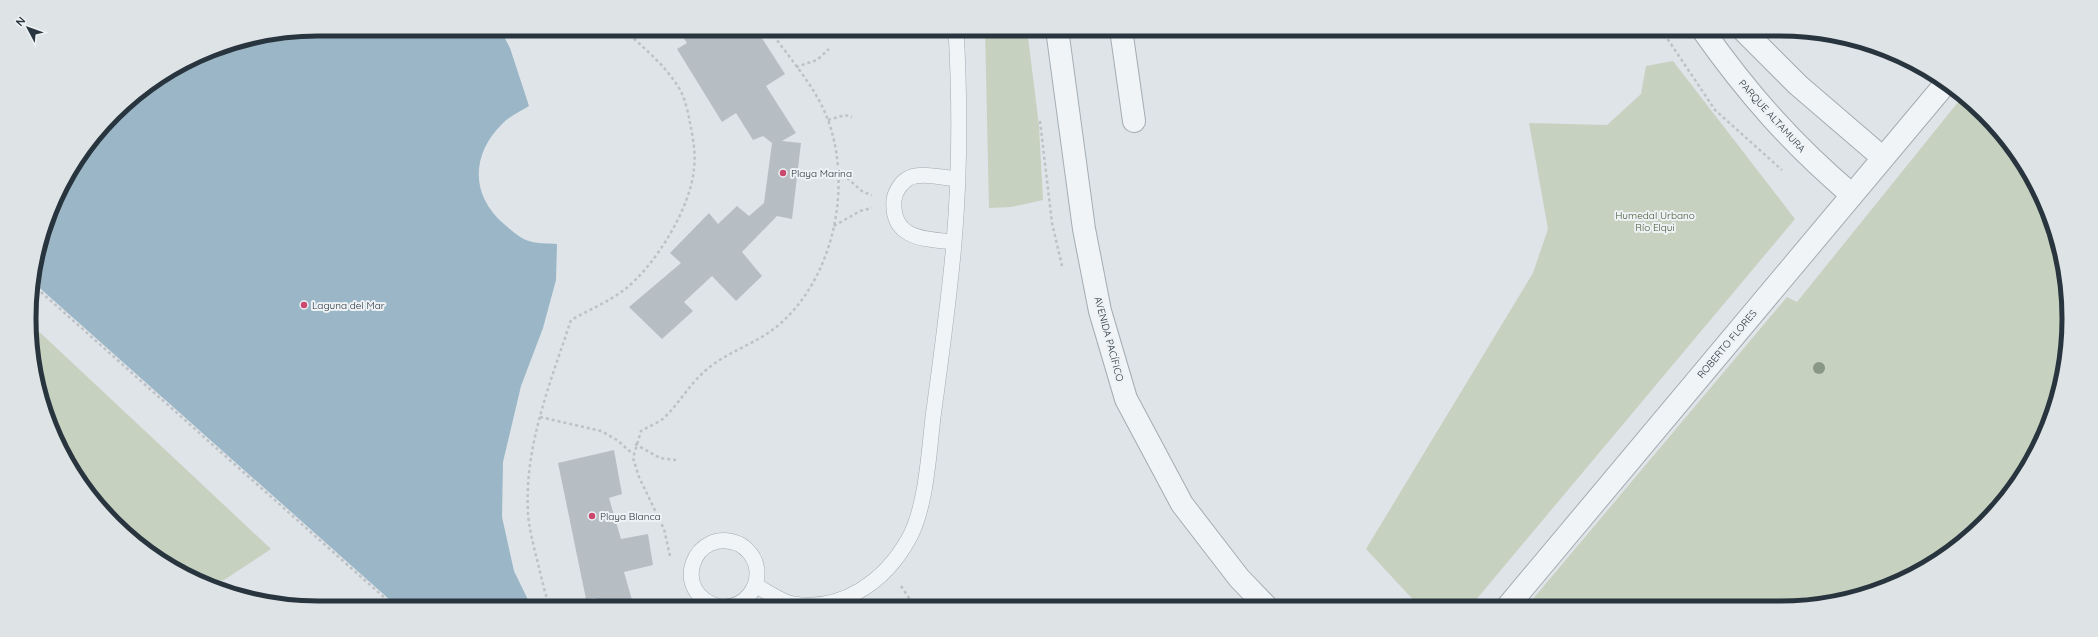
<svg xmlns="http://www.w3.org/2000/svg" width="2098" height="637" viewBox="0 0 2098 637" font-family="Quicksand,sans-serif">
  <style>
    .green { fill: #c7d1c0 }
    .water { fill: #9bb7c7 }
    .building { fill: #b6bec4 }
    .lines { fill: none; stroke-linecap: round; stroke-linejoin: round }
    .service-casing { stroke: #a4acb2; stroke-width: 16 }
    .minor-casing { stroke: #a4acb2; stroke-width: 24 }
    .path { stroke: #bdc2c6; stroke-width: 2.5; stroke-dasharray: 3 3; stroke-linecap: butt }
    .service { stroke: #f1f4f6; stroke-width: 15 }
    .minor { stroke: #f1f4f6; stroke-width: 22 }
    .tree { fill: #899886 }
    .poi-dot { fill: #ca476e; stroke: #eef2f5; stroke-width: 1.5 }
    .labels { text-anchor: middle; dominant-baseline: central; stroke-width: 4; stroke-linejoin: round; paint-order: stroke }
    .street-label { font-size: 10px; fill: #28343e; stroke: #eef2f5 }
    .poi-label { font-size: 10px; fill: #28343e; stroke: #eef2f5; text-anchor: start }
    .park-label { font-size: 10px; fill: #425a36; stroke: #eef2f5 }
    .rim { fill: none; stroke: #28343e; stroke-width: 5 }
  </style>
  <rect width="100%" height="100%" fill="#dfe4e8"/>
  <path class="green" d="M985,29H1027L1039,126L1043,200L1011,207L989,208Z
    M1673,61L1795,219L1475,601L1468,606H1419L1366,549L1533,273L1548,229L1529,123L1607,125L1641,94L1646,66Z
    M1963,96L1984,114L2020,157L2047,207L2063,262L2069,318L2063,375L2039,447L1984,523L1907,578L1817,606H1527L1787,297L1797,302Z
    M32,325L271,549L224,580L209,582L174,569L127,536L89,495L59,446L39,394Z"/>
  <path class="water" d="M318,29H500L510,48L529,106C521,111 510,116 503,123C471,154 470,195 504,224C511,230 521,239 529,241C537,244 548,243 557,244L556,280L543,328L521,386L503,462L502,517L514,571L532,608H399L33,282L39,243L59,191L89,142L127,101L208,51L262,35Z"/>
  <path class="building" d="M677,29H756L785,74L766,86L796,133L782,141L801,143L792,219L777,216L742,252L762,276L736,301L712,276L684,302L693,311L662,339L629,307L681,263L670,253L709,213L718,224L737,206L749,216L764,203L772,143L763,136L753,140L736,113L722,122L677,49L687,43Z
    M614,450L622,494L609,498L621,539L648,534L653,565L624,572L634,607L597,608L595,598L586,599L558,463Z"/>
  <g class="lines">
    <defs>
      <path id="service" d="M954,242C924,239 891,239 894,200C895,192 901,182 909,178C923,172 944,178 958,179
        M756,586C767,591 781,602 793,604C842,612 885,581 908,540C926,510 929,452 933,417C941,359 949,301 954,243C960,172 960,100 956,29
        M720,607C668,593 694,525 739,544C747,548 754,557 756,565C761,586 746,607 724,607"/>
      <path id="minor" d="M1057,29L1084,229L1100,311L1126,399L1182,504L1239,578L1266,606
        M1121,29L1134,121
        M1702,29C1747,93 1792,144 1852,195
        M1742,29L1798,85L1883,158
        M1508,606L1946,83"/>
    </defs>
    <use href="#service" class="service-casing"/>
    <use href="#minor" class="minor-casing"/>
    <path class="path" d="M1661,29L1715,110L1782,170
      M796,67L817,60L829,49
      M828,120L845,115L852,117
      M1040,121L1052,223L1062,266
      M838,170L863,192L872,195
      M834,226L860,211L872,208
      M32,284L396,608
      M540,417L601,431L617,440L633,454
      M635,444L660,458L676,460
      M670,556L664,529L639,477L633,458L641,431C646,428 661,421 664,418C683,399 692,379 715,363C734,350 757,342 775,328C833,282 853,188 828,120C816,87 789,58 769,29
      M901,586L915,607
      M551,608C544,594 542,578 538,564C534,547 529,529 528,513C524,446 551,381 571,320C589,310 608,302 624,290C655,266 691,208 694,168C696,153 693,138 690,123C688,112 685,98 679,88C665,65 643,47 623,29"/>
    <use href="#service" class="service"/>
    <use href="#minor" class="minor"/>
  </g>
  <circle class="tree" cx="1819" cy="368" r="6"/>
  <g class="poi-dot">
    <circle cx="783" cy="173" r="4"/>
    <circle cx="304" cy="305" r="4"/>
    <circle cx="592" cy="516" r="4"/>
  </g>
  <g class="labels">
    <g class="street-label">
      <text transform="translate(1772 116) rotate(48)">PARQUE ALTAMURA</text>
      <text transform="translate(1109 339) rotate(75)">AVENIDA PACÍFICO</text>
      <text transform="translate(1727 344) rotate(-50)">ROBERTO FLORES</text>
    </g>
    <g class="poi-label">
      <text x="791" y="173">Playa Marina</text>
      <text x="312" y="305">Laguna del Mar</text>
      <text x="600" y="516">Playa Blanca</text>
    </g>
    <g class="park-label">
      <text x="1655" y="215">Humedal Urbano<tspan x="1655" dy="12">Río Elqui</tspan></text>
    </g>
  </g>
  <path d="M0 0H2098V637H0ZM318 36H1780A282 282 0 0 1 2062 318V319A282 282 0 0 1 1780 601H318A282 282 0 0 1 36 319V318A282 282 0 0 1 318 36Z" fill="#dee3e6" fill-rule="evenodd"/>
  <path class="rim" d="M318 36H1780A282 282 0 0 1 2062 318V319A282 282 0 0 1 1780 601H318A282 282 0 0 1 36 319V318A282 282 0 0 1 318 36Z"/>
  <g transform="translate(28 28) rotate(311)" stroke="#eef2f5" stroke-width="3" paint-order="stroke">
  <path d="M0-3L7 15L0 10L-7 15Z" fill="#28343e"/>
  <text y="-6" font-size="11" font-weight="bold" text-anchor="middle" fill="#28343e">N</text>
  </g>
</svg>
